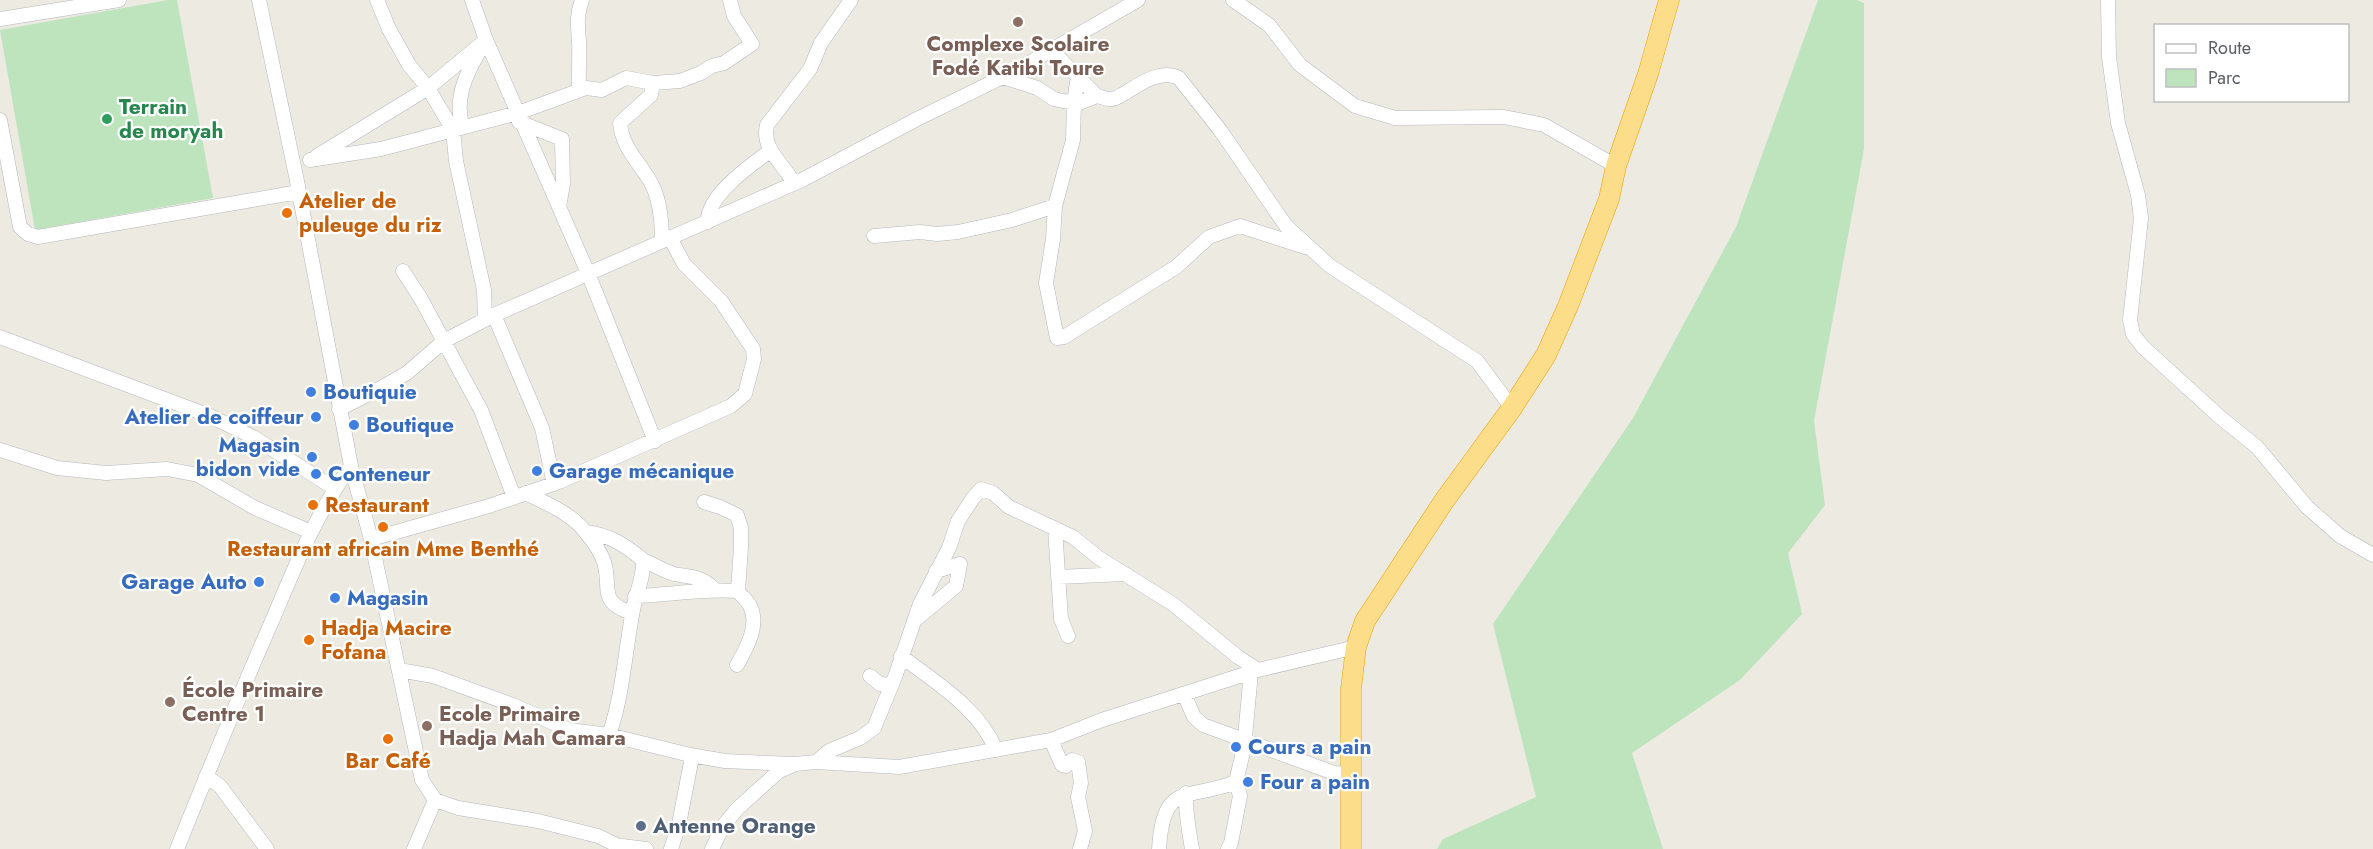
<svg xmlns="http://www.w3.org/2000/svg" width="2373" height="849" viewBox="0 0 2373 849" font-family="Jost,sans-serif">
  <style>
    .green { fill: #bee4be }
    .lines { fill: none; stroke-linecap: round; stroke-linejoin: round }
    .minor-casing { stroke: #b4b8bc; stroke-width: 15 }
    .highway-casing { stroke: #ec9f03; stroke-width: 21 }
    .minor { stroke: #fff; stroke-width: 14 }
    .highway { stroke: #fcdd8a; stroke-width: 20 }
    .education-dot { fill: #8d6e63; stroke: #fff; stroke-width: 2 }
    .leisure-dot { fill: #2e9e5b; stroke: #fff; stroke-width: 2 }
    .food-dot { fill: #e8710a; stroke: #fff; stroke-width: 2 }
    .shop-dot { fill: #3f7fe0; stroke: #fff; stroke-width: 2 }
    .service-dot { fill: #5c6f8a; stroke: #fff; stroke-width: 2 }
    .labels { text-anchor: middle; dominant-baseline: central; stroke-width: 4.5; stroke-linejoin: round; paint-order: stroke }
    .education-label { font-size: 21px; font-weight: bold; fill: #785e54; stroke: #fff; text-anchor: start }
    .leisure-label { font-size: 21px; font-weight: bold; fill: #27864d; stroke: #fff; text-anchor: start }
    .food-label { font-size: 21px; font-weight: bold; fill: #c56008; stroke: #fff; text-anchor: start }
    .shop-label { font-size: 21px; font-weight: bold; fill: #366cbe; stroke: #fff; text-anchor: start }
    .service-label { font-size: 21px; font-weight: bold; fill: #4e5e75; stroke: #fff; text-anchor: start }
  </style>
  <rect width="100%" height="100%" fill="#edeae1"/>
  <path class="green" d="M168,0H177L213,198L35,230L0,30Z
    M1818,0H1857L1864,3V149L1814,421L1825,505L1788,553L1802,614L1740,680L1632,753L1663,849H1437L1443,839L1536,797L1493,624L1633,418L1736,227Z"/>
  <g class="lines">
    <defs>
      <path id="minor" d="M259,0L296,176L351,466L371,539L422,780L435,800L458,808L538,821L598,836L625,849
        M377,0L389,29L409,65L428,88L453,130L456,161L484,290L485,320
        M472,0L486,40L588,273L655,441
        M1233,0L1269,25L1300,65L1355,106L1395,118L1504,117L1544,125L1616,166
        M2108,0L2109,57L2118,123L2138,195L2141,218L2130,320L2133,334L2143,347L2221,418L2257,447L2307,507L2340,536L2373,555
        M0,19L119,0
        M1051,50L1097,96C1102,97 1108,100 1112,99C1116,99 1121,95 1125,93C1141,83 1161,69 1179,78L1220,130L1286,226L1330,266L1477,361L1512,408
        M1078,76L1074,102L1073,140L1055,206L1053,239L1046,283L1057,338L1064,337L1176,267L1209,237L1240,226L1305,247
        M1003,77L1037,88L1054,99L1063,101L1079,103L1097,96
        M653,83L680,81L701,73L712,66L724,63L752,44L734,16L730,0
        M579,90C578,74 580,58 579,42C578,26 576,16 582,0
        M0,120L20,227L28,234L38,237L299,192
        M519,122L562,139L563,184L559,207
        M317,156L428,88L486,40C470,66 452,97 463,127
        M310,160L381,149L518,113L586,88L602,90L626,78L653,83L651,95L620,123C622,147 638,161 650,181C660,198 662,222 662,241
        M794,184C784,163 761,150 767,125L810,69L821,43L851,0
        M708,222C706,196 751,165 770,151
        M874,236L920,232L937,234L958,232L1012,220L1055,206
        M403,271L421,299L481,410L514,497
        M494,315L542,428L554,484
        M0,337L210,416L253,437L334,488
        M339,409L379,389L407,373L444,341L494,315L802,180L917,119L1017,70L1138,0
        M0,450L57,468L106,473L167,469L198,475L255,508L311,532
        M525,493C546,503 573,514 587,534C593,541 601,553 604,562C612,588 597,602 632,613
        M704,502L720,507L737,515L741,528V547L738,591C741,596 748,601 750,606C760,625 746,649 737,665
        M1055,528L1061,619L1068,636
        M586,532C610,535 625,545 643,560C644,579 636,591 633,610C625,651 623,695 609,735
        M371,539L489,506L559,482L731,406L745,394L754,359L753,349L721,301L684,264L670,238
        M643,560C653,564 663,571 674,574C689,577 702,576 714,589
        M1058,577L1124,574
        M635,596C670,595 702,588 738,591
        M915,620L956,586L960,564L936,571
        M901,656C936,683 979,708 996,750
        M399,670L433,676L513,705L569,730L609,735L690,755
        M870,676L880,684L891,685
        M1184,694L1194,717L1203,725L1334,773L1351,774
        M1051,740L1062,765L1066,766L1072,760L1078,762L1081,783L1078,797L1085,831L1080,849
        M816,762L829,751L860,738L874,728L895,677L920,604L949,548L958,521L973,498L981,489L993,493L1009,507L1073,537L1099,558L1173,604L1238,657L1258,670
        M206,776L220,786L267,849
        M1186,793C1185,811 1189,831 1192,849
        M622,846L646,849
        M177,849C208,772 239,696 272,621C295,567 316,513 351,466
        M414,849L435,800
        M671,849L679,824L691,762L690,755L725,761L793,764
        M712,849L723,826L738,808L778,772L795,764L816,762L899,767L1051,740L1102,720L1258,670L1356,647
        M1159,849C1163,780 1188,801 1236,782
        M1228,849L1231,843L1240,796L1236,782L1244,748L1251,672"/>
      <path id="highway" d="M1351,849V689L1356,647L1365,621L1444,501L1512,408L1546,355L1568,306L1609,199L1616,166L1648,74L1669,0"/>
    </defs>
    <use href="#minor" class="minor-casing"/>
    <use href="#highway" class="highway-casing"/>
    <use href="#minor" class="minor"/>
    <use href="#highway" class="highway"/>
  </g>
  <g class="education-dot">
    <circle cx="1018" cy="22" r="6"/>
    <circle cx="170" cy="702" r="6"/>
    <circle cx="427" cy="726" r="6"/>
  </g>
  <circle class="leisure-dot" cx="107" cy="119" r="6"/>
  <g class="food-dot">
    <circle cx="287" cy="213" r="6"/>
    <circle cx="313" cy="505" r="6"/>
    <circle cx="383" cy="527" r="6"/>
    <circle cx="309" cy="640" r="6"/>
    <circle cx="388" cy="739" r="6"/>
  </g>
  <g class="shop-dot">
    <circle cx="311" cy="392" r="6"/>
    <circle cx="316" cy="417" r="6"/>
    <circle cx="354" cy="425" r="6"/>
    <circle cx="312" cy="457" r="6"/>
    <circle cx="537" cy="471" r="6"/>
    <circle cx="316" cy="474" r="6"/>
    <circle cx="259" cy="582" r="6"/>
    <circle cx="335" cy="598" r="6"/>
    <circle cx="1236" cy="747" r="6"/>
    <circle cx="1248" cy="782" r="6"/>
  </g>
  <circle class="service-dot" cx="641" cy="826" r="6"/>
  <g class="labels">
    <g class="education-label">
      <text x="1018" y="44" text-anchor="middle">Complexe Scolaire<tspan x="1018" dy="24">Fodé Katibi Toure</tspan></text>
      <text x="182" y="690">École Primaire<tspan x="182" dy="24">Centre 1</tspan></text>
      <text x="439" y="714">Ecole Primaire<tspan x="439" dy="24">Hadja Mah Camara</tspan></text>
    </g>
    <g class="leisure-label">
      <text x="119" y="107">Terrain<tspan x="119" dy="24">de moryah</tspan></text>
    </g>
    <g class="food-label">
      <text x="299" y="201">Atelier de<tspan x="299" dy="24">puleuge du riz</tspan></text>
      <text x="325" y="505">Restaurant</text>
      <text x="383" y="549" text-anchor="middle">Restaurant africain Mme Benthé</text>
      <text x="321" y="628">Hadja Macire<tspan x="321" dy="24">Fofana</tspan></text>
      <text x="388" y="761" text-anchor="middle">Bar Café</text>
    </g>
    <g class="shop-label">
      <text x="323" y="392">Boutiquie</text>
      <text x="304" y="417" text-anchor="end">Atelier de coiffeur</text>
      <text x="366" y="425">Boutique</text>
      <text x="300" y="445" text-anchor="end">Magasin<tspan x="300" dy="24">bidon vide</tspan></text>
      <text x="549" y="471">Garage mécanique</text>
      <text x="328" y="474">Conteneur</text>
      <text x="247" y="582" text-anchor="end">Garage Auto</text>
      <text x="347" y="598">Magasin</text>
      <text x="1248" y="747">Cours a pain</text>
      <text x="1260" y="782">Four a pain</text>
    </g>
    <g class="service-label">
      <text x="653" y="826">Antenne Orange</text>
    </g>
  </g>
  <rect x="2154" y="24" width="195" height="78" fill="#ffffff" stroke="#bdbfc0" stroke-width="1.5"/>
  <rect x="2166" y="44" width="30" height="9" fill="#ffffff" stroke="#bdbfc0" stroke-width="1.5"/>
  <text x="2208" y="54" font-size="18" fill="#5a5e62">Route</text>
  <rect x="2166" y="69" width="30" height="18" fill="#bee4be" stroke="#bdbfc0" stroke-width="1.5"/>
  <text x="2208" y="84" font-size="18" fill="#5a5e62">Parc</text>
</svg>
